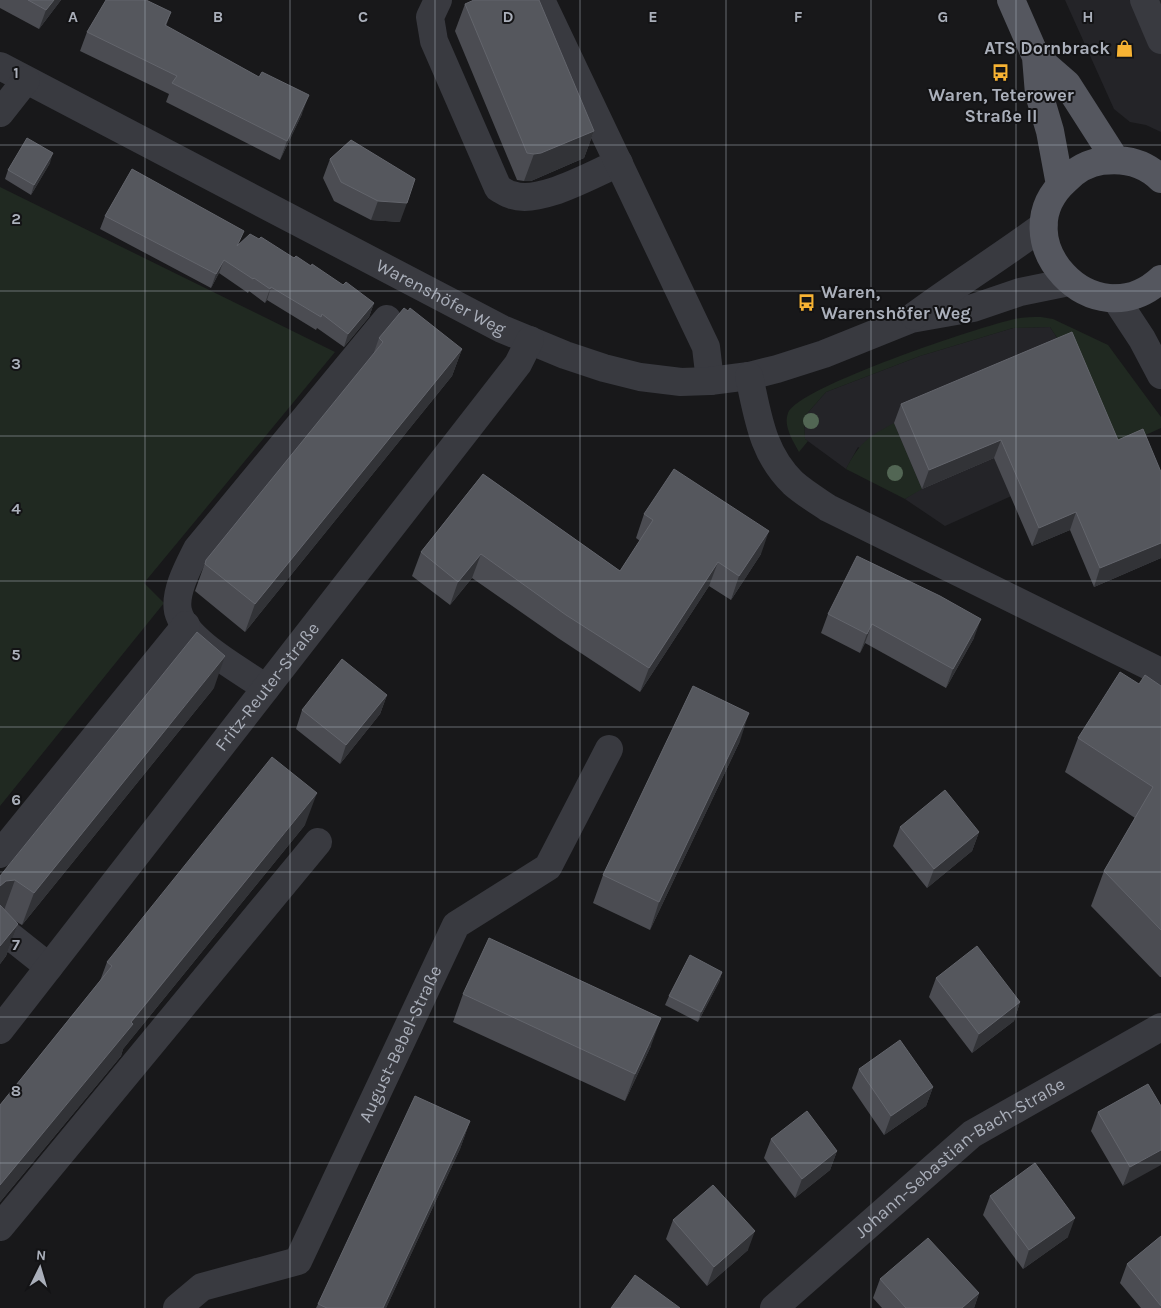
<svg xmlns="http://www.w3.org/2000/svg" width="1161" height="1308" viewBox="0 0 1161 1308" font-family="Karla,sans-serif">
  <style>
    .built { fill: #242428 }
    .green { fill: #202921 }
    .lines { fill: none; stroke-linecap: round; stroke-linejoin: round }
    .minor { stroke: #393a40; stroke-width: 28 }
    .major { stroke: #55575f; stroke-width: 28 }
    .tree { fill: #526654 }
    .wall { fill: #4b4c52 }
    .shaded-wall { fill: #323337 }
    .building { fill: #55575d; stroke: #63656c }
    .grid { fill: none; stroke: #aaafba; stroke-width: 1; stroke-opacity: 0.55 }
    .labels { text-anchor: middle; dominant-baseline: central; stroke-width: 4; stroke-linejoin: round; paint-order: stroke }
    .poi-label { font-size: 18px; font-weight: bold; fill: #aaafba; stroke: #131315; text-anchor: end }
    .street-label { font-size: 18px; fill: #aaafba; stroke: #131315 }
    .grid-label { font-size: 16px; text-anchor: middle; font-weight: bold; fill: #aaafba; stroke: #131315; stroke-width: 4; stroke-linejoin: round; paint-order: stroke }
  </style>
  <rect width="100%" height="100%" fill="#18181a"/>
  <path class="built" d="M1065,0H1161V132L1146,125L1130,122L1114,109Z
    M1050,327L1065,350L1115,449L945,526L905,499L922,488L858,447L846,469L805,439L804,417L826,392L920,356L1013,328Z"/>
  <path class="green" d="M0,187L335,352L144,583L164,603L0,806Z
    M1041,317L1053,319L1108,345L1161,417V428L1115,449L1065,350L1050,327L1013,328L920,356L826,392L804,417L805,439L808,441L799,452C793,441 783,426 788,413C798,387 981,326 1015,319C1023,317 1033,317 1041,317Z
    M894,423L922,489L905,499L846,469C860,442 868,437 894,423Z"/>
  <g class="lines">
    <g class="minor">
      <path d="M438,0L430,17L434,41L498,188C502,190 507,194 512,195C540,205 592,174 619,163"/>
      <path d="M541,0L706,347L710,381"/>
      <path d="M1144,0L1161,40"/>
      <path id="s1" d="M0,66L502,329L565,355L604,368L640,377L681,382L710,381L749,376L777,369L824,354L911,319L973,308L1020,292L1069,282"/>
      <path d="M0,113L26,80"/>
      <path d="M1115,298L1142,339L1161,375"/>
      <path d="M914,316C957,284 1001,257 1044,225"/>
      <path d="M749,376C758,416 762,453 793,483C803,492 816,500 828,508L1161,672"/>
      <path d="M266,688C242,671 185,641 178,611C174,592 189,565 197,549L387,319"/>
      <path d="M0,854L186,625"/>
      <path d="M0,928L49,967"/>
      <path id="s2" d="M0,1030L518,364L530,340"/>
      <path d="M0,1227L318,842"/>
      <path id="s3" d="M177,1308L202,1287L298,1261L456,925L548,867L609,749"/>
      <path id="s4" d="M774,1308L972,1134L1161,1027"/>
    </g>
    <path class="major" d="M1011,0L1036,57L1039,94L1050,131L1060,185
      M1036,57L1067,84L1115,159
      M1161,179C1145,163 1124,158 1102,161C1087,163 1076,170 1066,180C1000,239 1094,341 1161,279"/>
  </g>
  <g class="tree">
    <circle cx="811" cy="421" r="8"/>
    <circle cx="895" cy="473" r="8"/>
  </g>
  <path class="wall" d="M0,0H61L39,29L0,8Z
    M465,4L594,131L584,158L531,181H524L517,180L455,31Z
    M171,12L166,26L302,114L280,160L166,102L169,94L80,51L87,32Z
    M351,140L400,222L371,220L334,201L323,178L330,159Z
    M50,163L31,195L5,179L8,170Z
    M105,216L239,244L294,258L311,266L374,303L369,317L344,347L317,328L316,330L267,300L265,303L249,291L248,293L219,273L211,288L100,229Z
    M379,338L462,349L452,376L245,632L195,591L206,560L373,355Z
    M901,404L1118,440L1161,472V558L1094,587L1070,530L1032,546L994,458L922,489L894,423Z
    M483,474L620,571L640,541L636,538L644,514L761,554L731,600L709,586L640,692L558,638L472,578L450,605L412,576L421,552Z
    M828,614L974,638L946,688L865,643L860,653L821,633Z
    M1139,684L1161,686V977H1160L1091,906L1104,871L1135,818L1065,772L1078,738Z
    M214,688L22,925L15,921L18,924L6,956L0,964V876Z
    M387,695L380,714L340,764L296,729L302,710Z
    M740,741L650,930L593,903L603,875Z
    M305,825L123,1049L121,1056L0,1202V1105L100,981L107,962Z
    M900,827L979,832L972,851L927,888L893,846Z
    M722,972L719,982L698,1022L665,1005L669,996Z
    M936,978L1020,1002L1014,1021L972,1053L929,997Z
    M463,994L651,1046L625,1101L453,1022Z
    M859,1069L933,1087L926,1106L884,1135L852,1088Z
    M1161,1106L1123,1186L1091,1131L1098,1112Z
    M470,1121L460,1149L386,1308H316L318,1304Z
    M771,1139L837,1151L830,1170L795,1198L764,1158Z
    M990,1196L1068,1237L1023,1269L983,1215Z
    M673,1220L748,1250L707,1286L666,1239Z
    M1161,1236V1308H1141L1120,1283L1127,1264Z
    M880,1279L979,1293L974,1308H882L873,1298Z"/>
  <path class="shaded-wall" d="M54,0H61L39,29L46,10Z
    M309,95L302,114L280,160L287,141Z
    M594,131L584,158L531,181H524L534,154Z
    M53,153L50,163L31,195L34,185Z
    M378,201L407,203L400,222L371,220Z
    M224,260L219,273L211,288L216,274Z
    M271,287L267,300L265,303L270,289Z
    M374,303L369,317L344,347L348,334Z
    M462,349L452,376L245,632L255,604Z
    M1001,440L994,458L922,489L929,470Z
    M1076,512L1070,530L1032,546L1039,528Z
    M769,531L761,554L731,600L739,576Z
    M1161,543V558L1094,587L1100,568Z
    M481,554L472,578L450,605L458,582Z
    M718,562L709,586L640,692L649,668Z
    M981,619L974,638L946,688L953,669Z
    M872,624L865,643L860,653L867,634Z
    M225,656L214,688L22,925L34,893Z
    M387,695L380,714L340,764L346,745Z
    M749,713L740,741L650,930L659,902Z
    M317,793L305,825L123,1049L121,1056L0,1202V1185Z
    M979,832L972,851L927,888L934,869Z
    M15,880L3,913H0V886L6,881Z
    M18,924L6,956L0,964V946Z
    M722,972L719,982L698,1022L701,1012Z
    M1020,1002L1014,1021L972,1053L979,1034Z
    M661,1018L651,1046L625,1101L635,1074Z
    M933,1087L926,1106L884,1135L891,1116Z
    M470,1121L460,1149L386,1308H383Z
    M1161,1150V1165L1123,1186L1130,1167Z
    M837,1151L830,1170L795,1198L802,1179Z
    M1075,1218L1068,1237L1023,1269L1029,1250Z
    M755,1231L748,1250L707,1286L714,1267Z
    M979,1293L974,1308H962Z"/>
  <path class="building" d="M28,0H54L46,10Z
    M106,0H146L171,12L165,25L259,77L262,72L309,95L287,141L172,83L177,76L87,32Z
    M474,0H539L594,131L541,153L534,154L527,153L465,4Z
    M27,138L53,153L34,185L8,170Z
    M351,140L415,179L407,203L378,201L341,182L330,159Z
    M132,169L244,231L237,246L250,234L259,239L261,237L294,258L296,256L311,266L312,264L343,285L346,282L374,303L348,334L322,314L321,317L271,287L270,289L254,278L253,279L224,260L216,274L105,216Z
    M404,308L408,311L410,308L462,349L255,604L205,564L206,560L383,342L379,338Z
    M1072,332L1118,440L1143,429L1161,472V543L1100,568L1076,512L1039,528L1001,440L929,470L901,404Z
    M674,469L769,531L739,576L718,562L649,668L566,615L481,554L458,582L421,552L483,474L620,571L653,520L644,514Z
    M857,556L940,596L981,619L953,669L872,624L867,634L828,614Z
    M197,632L225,656L34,893L15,880L6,881L0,886V876Z
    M342,659L387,695L346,745L302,710Z
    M1120,672L1139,684L1145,675L1161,686V930L1104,871L1153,787L1078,738Z
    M693,686L749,713L659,902L603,875Z
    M272,757L317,793L131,1022L133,1024L0,1185V1105L112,966L107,962Z
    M945,790L979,832L934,869L900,827Z
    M0,905L18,924L0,946Z
    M489,938L661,1018L635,1074L463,994Z
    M977,946L1020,1002L979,1034L936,978Z
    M690,955L722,972L701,1012L669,996Z
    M900,1040L933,1087L891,1116L859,1069Z
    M1148,1084L1161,1106V1150L1130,1167L1098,1112Z
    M415,1096L470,1121L383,1308H327L318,1304Z
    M807,1111L837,1151L802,1179L771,1139Z
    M1035,1163L1075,1218L1029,1250L990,1196Z
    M713,1185L755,1231L714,1267L673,1220Z
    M1161,1236V1306L1127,1264Z
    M928,1238L979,1293L962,1308H906L880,1279Z
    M635,1275L680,1308H611Z"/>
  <path class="grid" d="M145,0V1308M290,0V1308M435,0V1308M580,0V1308M726,0V1308M871,0V1308M1016,0V1308M0,145H1161M0,291H1161M0,436H1161M0,581H1161M0,727H1161M0,872H1161M0,1017H1161M0,1163H1161"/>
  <defs>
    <symbol id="shop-bare" viewBox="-9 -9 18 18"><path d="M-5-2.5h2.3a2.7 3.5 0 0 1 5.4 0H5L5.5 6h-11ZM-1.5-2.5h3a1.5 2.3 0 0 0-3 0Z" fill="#f7b333" stroke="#131315" stroke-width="2.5" paint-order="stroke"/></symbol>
    <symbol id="bus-bare" viewBox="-9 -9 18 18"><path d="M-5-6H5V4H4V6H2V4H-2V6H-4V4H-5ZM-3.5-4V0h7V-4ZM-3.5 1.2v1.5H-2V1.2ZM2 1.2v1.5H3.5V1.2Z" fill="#f7b333" stroke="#131315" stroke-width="2.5" paint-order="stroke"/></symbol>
  </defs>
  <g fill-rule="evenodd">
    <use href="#shop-bare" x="1112" y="36" width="25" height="25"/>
    <use href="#bus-bare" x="988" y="60" width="25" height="25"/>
    <use href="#bus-bare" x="794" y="290" width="25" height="25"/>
  </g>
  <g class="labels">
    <g class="poi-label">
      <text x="1110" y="48">ATS Dornbrack</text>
      <text x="1001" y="95" text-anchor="middle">Waren, Teterower<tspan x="1001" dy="21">Straße II</tspan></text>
      <text x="821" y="292" text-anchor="start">Waren,<tspan x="821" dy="21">Warenshöfer Weg</tspan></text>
    </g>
    <g class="street-label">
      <text stroke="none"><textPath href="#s1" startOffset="498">Warenshöfer Weg</textPath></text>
      <text stroke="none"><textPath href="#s2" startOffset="435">Fritz-Reuter-Straße</textPath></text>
      <text stroke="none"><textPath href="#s3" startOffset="372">August-Bebel-Straße</textPath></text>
      <text stroke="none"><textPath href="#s4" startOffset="240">Johann-Sebastian-Bach-Straße</textPath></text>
    </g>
  </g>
  <g class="grid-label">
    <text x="73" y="22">A</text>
    <text x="218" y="22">B</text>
    <text x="363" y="22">C</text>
    <text x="508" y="22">D</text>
    <text x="653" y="22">E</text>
    <text x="798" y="22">F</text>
    <text x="943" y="22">G</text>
    <text x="1088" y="22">H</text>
    <text x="16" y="78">1</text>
    <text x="16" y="224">2</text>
    <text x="16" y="369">3</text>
    <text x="16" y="514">4</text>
    <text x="16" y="660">5</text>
    <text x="16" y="805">6</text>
    <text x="16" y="950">7</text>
    <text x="16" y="1096">8</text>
  </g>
  <g transform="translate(40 1268) rotate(5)" stroke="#131315" stroke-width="4" paint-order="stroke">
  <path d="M0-4L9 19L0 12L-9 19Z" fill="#aaafba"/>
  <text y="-8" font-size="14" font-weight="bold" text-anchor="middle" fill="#aaafba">N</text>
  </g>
</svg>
